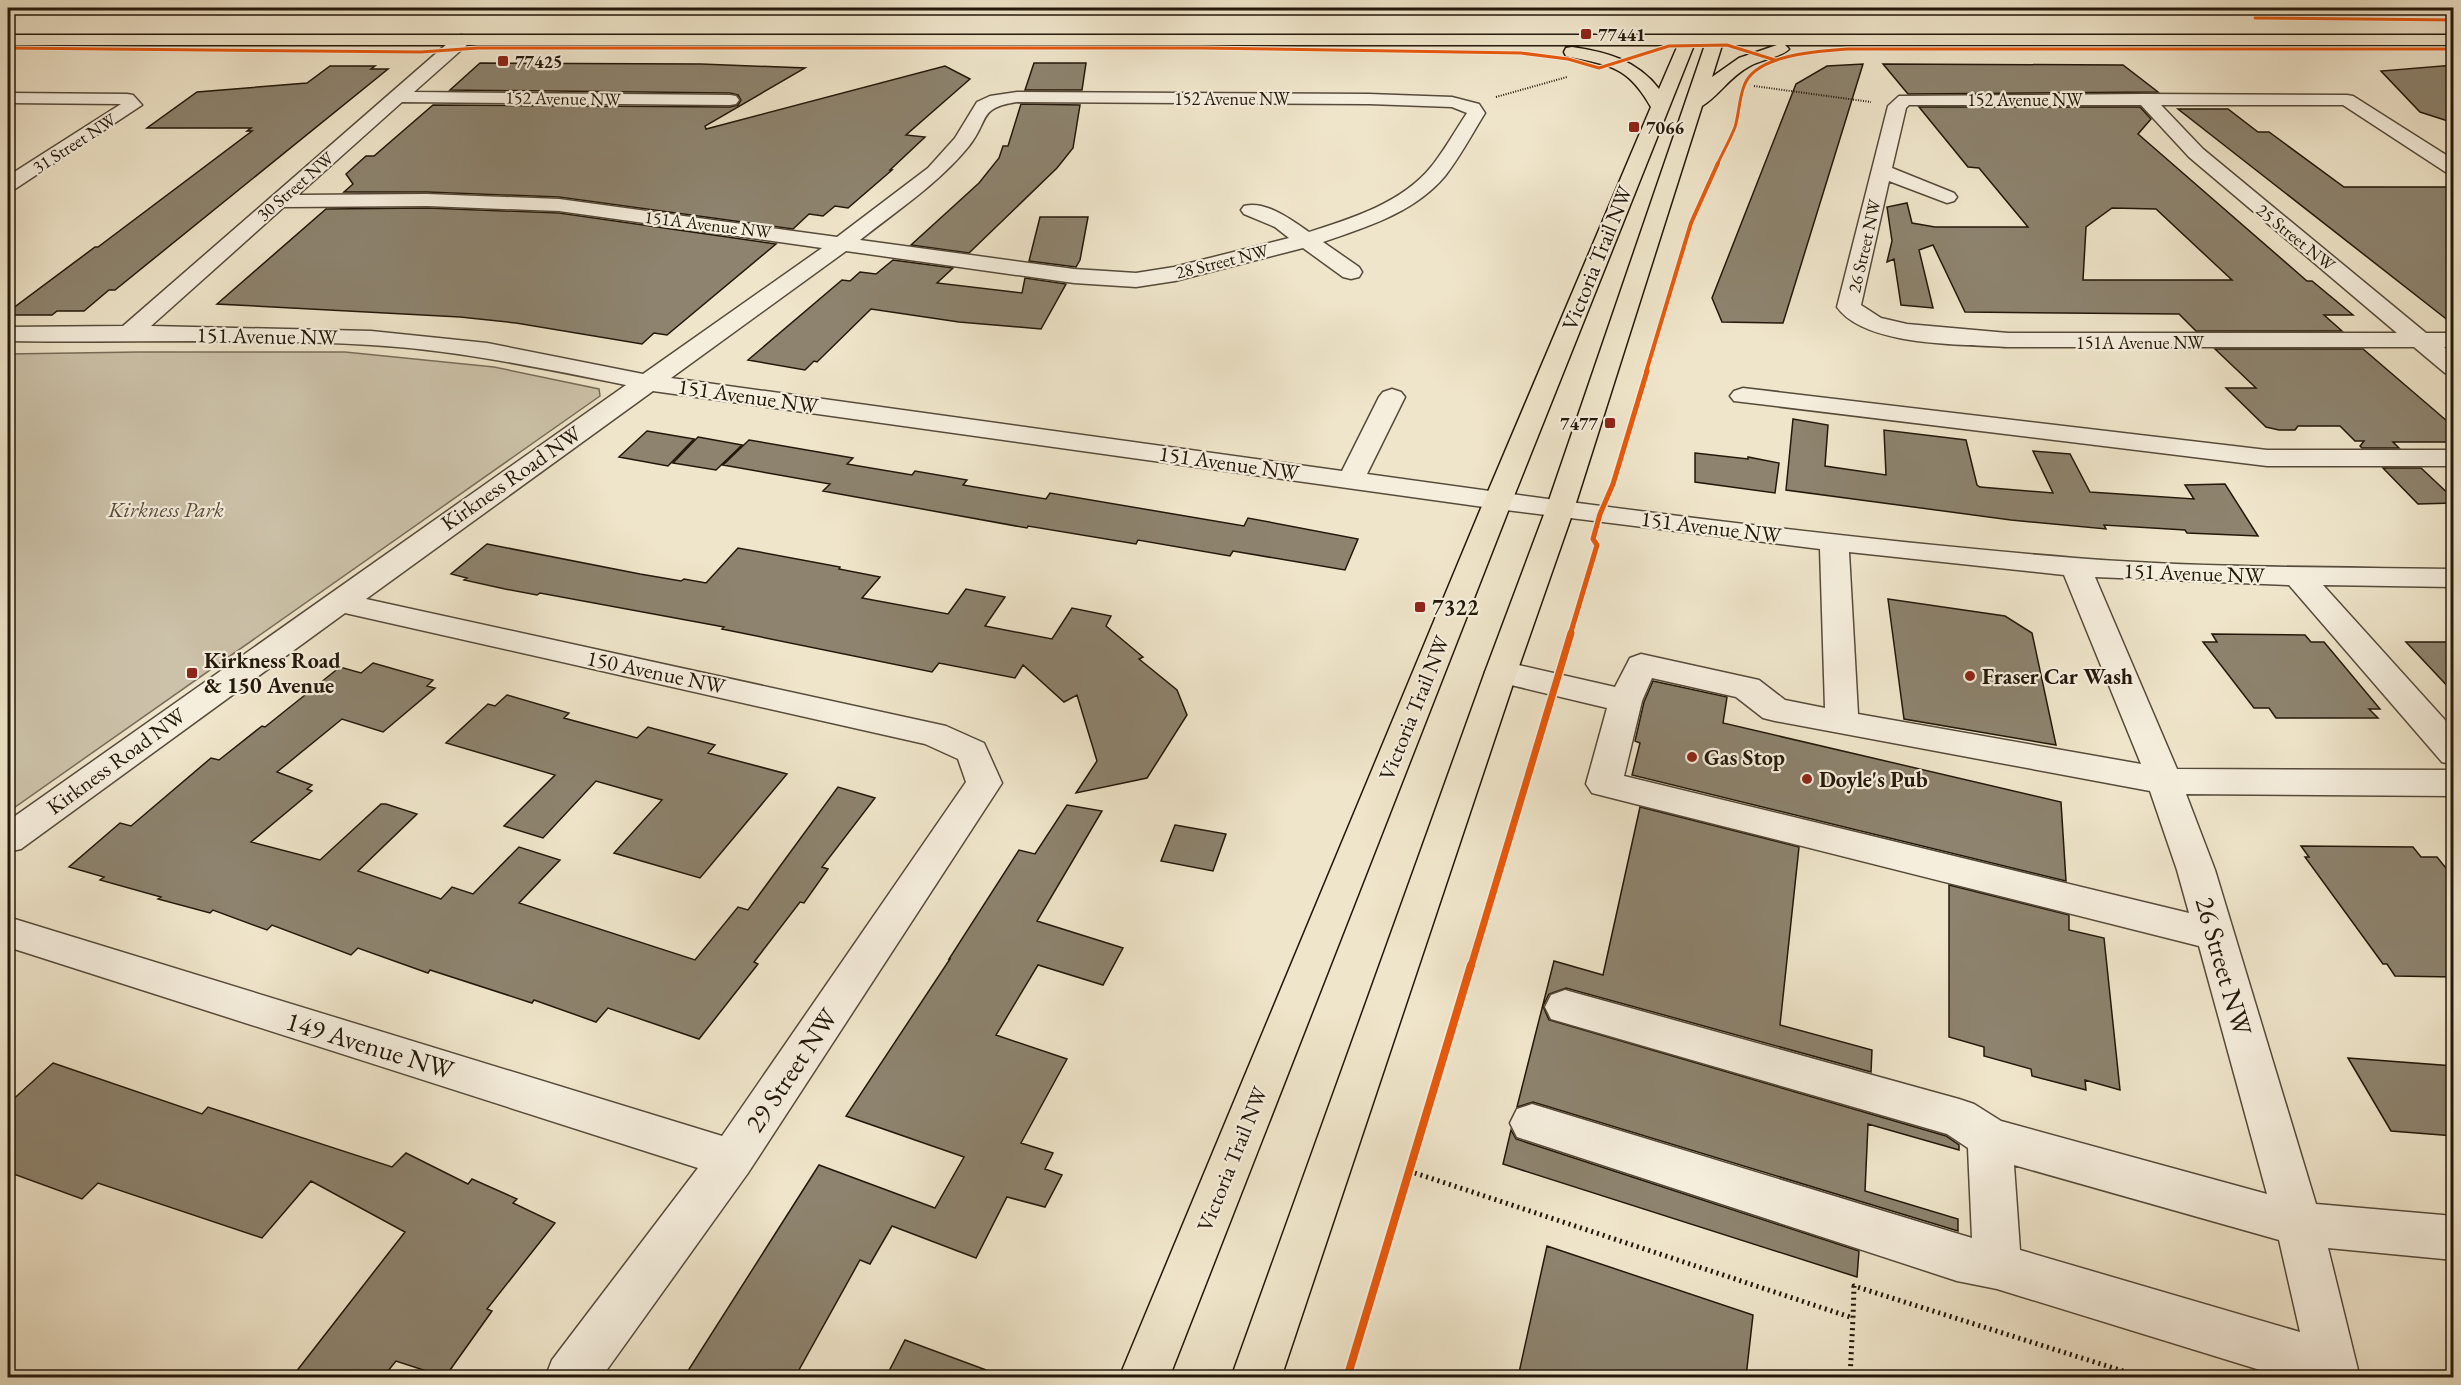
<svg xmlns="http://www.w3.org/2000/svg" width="2461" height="1385" viewBox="0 0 2461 1385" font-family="'EB Garamond',serif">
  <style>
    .green { fill: #ccc2a9; stroke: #786d5a; stroke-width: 1.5 }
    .building { fill: #8d836e; stroke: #23180a; stroke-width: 1.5; fill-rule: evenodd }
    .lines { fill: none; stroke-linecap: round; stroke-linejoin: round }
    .minor-casing { stroke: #564b3a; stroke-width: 3 }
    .major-casing { stroke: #23180a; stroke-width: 3 }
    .path-far1 { stroke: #23180a; stroke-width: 2; stroke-dasharray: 1 1.5; stroke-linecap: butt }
    .path { stroke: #23180a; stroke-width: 5; stroke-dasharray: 2 4; stroke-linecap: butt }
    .minor { fill: #f5eedd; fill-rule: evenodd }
    .major { fill: #efe5ca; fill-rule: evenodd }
    .cycleway-far4-casing { stroke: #f5eedd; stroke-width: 5 }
    .cycleway-far3-casing { stroke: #f5eedd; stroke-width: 6 }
    .cycleway-far2-casing { stroke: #f5eedd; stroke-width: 8 }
    .cycleway-far1-casing { stroke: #f5eedd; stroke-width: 10 }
    .cycleway-casing { stroke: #f5eedd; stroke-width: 12 }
    .cycleway-far4 { stroke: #e8590c; stroke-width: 3 }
    .cycleway-far3 { stroke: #e8590c; stroke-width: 4 }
    .cycleway-far2 { stroke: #e8590c; stroke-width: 5 }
    .cycleway-far1 { stroke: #e8590c; stroke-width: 7 }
    .cycleway { stroke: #e8590c; stroke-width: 8 }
    .poi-dot { fill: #8f2418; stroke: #f5eedd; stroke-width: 2 }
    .labels { text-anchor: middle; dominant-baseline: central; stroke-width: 4.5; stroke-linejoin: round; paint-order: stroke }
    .far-poi-label { font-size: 18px; font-weight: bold; fill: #23180a; stroke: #f5eedd; text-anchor: start }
    .far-street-label { font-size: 18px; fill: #23180a; stroke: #f5eedd }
    .street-label { font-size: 22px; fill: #23180a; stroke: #f5eedd }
    .park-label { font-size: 22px; font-style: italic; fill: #564b3a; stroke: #f5eedd }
    .poi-label { font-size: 22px; font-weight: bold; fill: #23180a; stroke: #f5eedd; text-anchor: start }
    .near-street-label { font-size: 27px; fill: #23180a; stroke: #f5eedd }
  </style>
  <rect width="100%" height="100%" fill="#efe5ca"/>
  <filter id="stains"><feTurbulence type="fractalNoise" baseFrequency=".00333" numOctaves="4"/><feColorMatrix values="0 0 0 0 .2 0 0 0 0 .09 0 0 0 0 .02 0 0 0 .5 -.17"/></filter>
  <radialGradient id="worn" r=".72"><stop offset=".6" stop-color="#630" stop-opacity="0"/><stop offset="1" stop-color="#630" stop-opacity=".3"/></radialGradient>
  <path class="green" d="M139,352H345L494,367L599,389L600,396L8,812V354Z"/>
  <path class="building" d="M480,63L701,64L805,68L705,126L706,129L945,66L970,79L906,135L925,137L890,170H892L848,208L835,206L823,216L809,214L793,229L559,197L427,192H344L353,184L346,174L366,156H374L433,105L730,107L738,105L741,100L738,95L730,93L450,90Z
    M1034,63H1086L1082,90H1025Z
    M1863,64L1783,323L1722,322L1712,298L1796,84L1827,66Z
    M1883,64L2123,65L2158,92L1908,94Z
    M2454,65V123L2420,112L2381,71Z
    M330,66H375L371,69H388L115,290H109L84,311H57L52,315H8V312L95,247H98L252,131H247L251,128H147L197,92L307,83Z
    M1021,104L1080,105L1073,148L1057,168L969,253L911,245L979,183L999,158L1003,146H1008Z
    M1919,107H2140L2151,119L2138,134L2307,281H2312L2353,315H2324L2342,331H2196L2179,314L1965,312L1933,245L1919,250L1933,308L1901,305L1894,259L1887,262L1892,241L1887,207L1907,203L1912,223L1935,227H2028L1979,168L1968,167ZM2112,208L2156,209L2232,280H2083L2086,227Z
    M2178,109H2228L2258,132H2269L2344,187H2454V325Z
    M427,208L559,213L776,244L667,335L654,333L642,344L516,323L460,317L217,304L326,209Z
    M1040,217H1088L1080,260L1076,267L1029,261Z
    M893,260L953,268L937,283L1022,293L1025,278L1066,284L1041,329L959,322L871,309L817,362L814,361L805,370L748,360L842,280L850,281L860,272L876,274Z
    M2215,349H2363L2454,427V442H2393L2399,448H2362L2360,446L2364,441H2355L2340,426H2298L2295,430H2279L2266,427L2226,388H2256Z
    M1793,419L1828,425L1825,466L1886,475L1884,430L1966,440L1977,485L1980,487L2053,493L2033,451L2070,454L2090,492L2194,499L2185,485L2225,484L2258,536L2187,533L2185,530L2104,525L2106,529L2011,520L1786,490Z
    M647,431L694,439L668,466L619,457Z
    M698,437L742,445L716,470L673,463Z
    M749,440L853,458L847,464L912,475L915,471L967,480L963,485L1046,499L1050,493L1244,526L1248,518L1358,539L1345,570L1233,551L1230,556L1138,540L1136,544L1028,526L1027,528L823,491L830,484L723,465Z
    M1695,453L1748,459V457L1779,463L1775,493L1695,482Z
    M2383,468H2421L2454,499V503L2418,504Z
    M487,544L640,574L681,581L684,579L706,583L738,548L840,567L839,569L880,577L862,598L948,614L966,589L1005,597L985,626L1052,639L1072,608L1111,616L1106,626L1143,657L1139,659L1177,690L1187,715L1147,778L1076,793L1097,761L1077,695L1064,702L1023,665L1015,678L939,663L932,672L722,629L724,627L540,593L537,595L505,589L464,580L467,578L451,574Z
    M1888,599L2005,616L2032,633L2056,745L1904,719Z
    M2212,634L2305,635L2311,642H2324L2380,709H2369L2378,718H2276L2269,708H2254L2203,642H2217Z
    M2406,642H2454V693Z
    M373,663L433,680L427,686L435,688L383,732L342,719L277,772L312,785L307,789L312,791L251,842L320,860L381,804H386L417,814L358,871L441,899L452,887L473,894L519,847L560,860L519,903L695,960L738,907L748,910L838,787L875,798L822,867L828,869L804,903L800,902L754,962L758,964L699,1039L608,1008L596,1022L534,1000L532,1003L430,970L428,973L358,948L351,955L272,925L267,930L213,910L210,913L158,899L161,897L100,880L104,877L69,867L120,823L131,826L211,758L219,760L262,726L265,727L340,667L361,673Z
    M1653,681L1727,697L1723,723L2061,802L2066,881L1632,775L1640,743L1635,741L1644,702Z
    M507,695L569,713L564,718L637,738L648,727L715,745L708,753L787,774L700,878L614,853L662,800L596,781L543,838L504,826L555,775L446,743L488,704L495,706Z
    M1067,805L1102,811L1037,921L1123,948L1103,985L1038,965L996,1035L1067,1059L1021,1143L1053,1153L1045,1169L1062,1175L1045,1207L1007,1197L976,1258L892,1226L870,1264L860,1260L795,1377H684L819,1165L935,1208L964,1157L846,1116L950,959H949L1019,850L1035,854Z
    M1640,807L1799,847L1780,1025L1872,1050L1871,1072L1566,988L1549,994L1543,1006L1549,1020L1946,1136L1959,1145V1150L1868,1124L1865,1191L1958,1219V1231L1533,1102L1517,1107L1554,961L1603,975Z
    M1175,825L1226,834L1213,871L1161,861Z
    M2301,846L2413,847L2421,857H2437L2454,878V977L2395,976L2387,964H2383L2305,857H2309Z
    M1949,885L2069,915V930L2104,938L2120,1090L2085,1080L2086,1090L2032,1076L2031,1069L1984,1056V1047L1949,1037Z
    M2348,1058L2454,1066V1136L2391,1131Z
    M53,1063L202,1114L208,1107L392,1167L406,1153L468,1184L472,1179L517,1199L513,1203L555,1223L487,1309L492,1311L445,1377L396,1361L383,1377H292L405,1232L311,1181L262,1238L98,1183L82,1199L8,1172V1104Z
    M1511,1130L1516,1139L1859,1251L1857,1277L1503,1164Z
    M1547,1246L1753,1315L1746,1377H1518Z
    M905,1340L997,1374L996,1377H886Z"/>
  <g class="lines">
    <defs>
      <path id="minor" d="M462,35L470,40L468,44L414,92L730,95L736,96L739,100L736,104L730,105L402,102L298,195L427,194L559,199L837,237L928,168L955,138L977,102L990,96L1017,92L1369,94L1452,97L1479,104L1485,113C1472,134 1460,157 1445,176C1414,213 1366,227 1323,242L1359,267L1362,272L1359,277L1351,279L1343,277L1303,248L1175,281L1136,287L1074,283L846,251L671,378L1342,471L1379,397L1383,392L1392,389L1401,392L1405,397L1367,474C1602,507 1840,539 2075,558C2201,568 2328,567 2454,569V587L2323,585L2454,730V765L2442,762L2289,585L2095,577L2177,769L2454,770V796L2186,794L2215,870L2316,1204L2454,1216V1260L2328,1248L2360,1378H2286L1997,1289L1957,1281L1517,1137L1510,1123L1517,1109L1532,1104L1972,1238L1968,1148L1947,1134L1551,1019L1545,1007L1551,995L1565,990L1959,1099L1974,1104L2001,1121L2267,1194L2199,946L1592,793L1586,784L1607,708L1490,680L1485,672L1490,664L1501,661L1615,687L1630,658L1641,654L1759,680L1785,700L1825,708L1820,549L1498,509L653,391L366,599L946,726L984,743L1002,783L748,1173L601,1378H545L552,1360L698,1168L8,947V917L722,1136L966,782L958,759L925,744L345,613L21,849L8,852V821L626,385C541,368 457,350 371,345C250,338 128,343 8,341V327L123,326L456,36ZM1017,102L1369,104L1452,107L1467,113C1455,131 1444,151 1431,167C1402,203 1350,219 1309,232C1292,220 1265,200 1244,206L1241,210L1244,214L1275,227L1289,238L1174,267L1136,273L1074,269L860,240C898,210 939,183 969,146C990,120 977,108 1017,102ZM427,206L559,211L822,248L643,374L487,343L371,331L151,326L284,207ZM1849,552L2064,575L2141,764L1858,714ZM1652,678L1736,697L1763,718L1775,721L2150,791L2177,870L2189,913L1624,776L1642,701ZM2014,1165L2279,1240L2300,1332L2020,1250Z
        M8,93L127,94L133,95L142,105L15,189L8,191V176L121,104L8,103Z
        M2145,94L2347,95L2353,96L2454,160V175L2447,173L2343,105H2161L2203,149L2426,333H2454V347H2444L2454,355V375L2445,373L2414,347H2008C1964,344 1865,347 1837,307L1888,106L1899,96ZM1909,105H2141L2189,157L2397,333H2008L1907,324L1881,318L1861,305L1889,181L1947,203L1954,201L1957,197L1954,193L1892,168L1906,108Z
        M1743,388L2267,450H2454V466H2267L1734,401L1730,396L1734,391Z"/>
      <path id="major" d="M8,35H2454V45H1785L1789,49C1784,56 1760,60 1750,66C1729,77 1719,96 1702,106L1574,509L1517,672L1281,1378H1231L1485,672L1546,509L1705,45H1694L1512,501L1169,1378H1119L1484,501L1651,107C1627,65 1610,66 1566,56L1564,52L1566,48L1572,47C1606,52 1637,60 1659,89L1678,45H8ZM1722,45H1777L1739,58L1712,77Z"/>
    </defs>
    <use href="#minor" class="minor-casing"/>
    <use href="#major" class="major-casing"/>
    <path class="path-far1" d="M1754,86L1871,102
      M1496,97L1567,77"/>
    <path class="path" d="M1409,1171L1853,1318L1854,1286L2145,1378
      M1850,1378L1853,1318"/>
    <use href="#minor" class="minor"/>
    <use href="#major" class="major"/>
    <defs>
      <path id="cycleway-far4" d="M2255,18L2454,20
        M8,48L421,52L478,48H1202L1521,53L1568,59L1599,68L1669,46L1727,45L1775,60
        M1717,165C1723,152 1730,140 1735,127C1739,114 1739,99 1744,86C1755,54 1820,51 1848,49H2454"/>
      <path id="cycleway-far3" d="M1646,372L1691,223L1718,163"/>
      <path id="cycleway-far2" d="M1570,635L1597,545L1593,539L1600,514L1613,484L1647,371"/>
      <path id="cycleway-far1" d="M1471,966L1571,633"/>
      <path id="cycleway" d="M1347,1378L1471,965"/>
    </defs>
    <use href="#cycleway-far4" class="cycleway-far4-casing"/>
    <use href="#cycleway-far3" class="cycleway-far3-casing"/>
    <use href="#cycleway-far2" class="cycleway-far2-casing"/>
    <use href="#cycleway-far1" class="cycleway-far1-casing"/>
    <use href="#cycleway" class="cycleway-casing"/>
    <use href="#cycleway-far4" class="cycleway-far4"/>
    <use href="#cycleway-far3" class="cycleway-far3"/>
    <use href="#cycleway-far2" class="cycleway-far2"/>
    <use href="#cycleway-far1" class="cycleway-far1"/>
    <use href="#cycleway" class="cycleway"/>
  </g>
  <g class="poi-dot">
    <rect x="1580" y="28" width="12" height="12" rx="3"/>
    <rect x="497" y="55" width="12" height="12" rx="3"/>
    <rect x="1628" y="121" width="12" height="12" rx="3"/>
    <rect x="1604" y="417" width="12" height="12" rx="3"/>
    <rect x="1414" y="601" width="12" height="12" rx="3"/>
    <rect x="186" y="667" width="12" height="12" rx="3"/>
    <circle cx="1970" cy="676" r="6"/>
    <circle cx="1692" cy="757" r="6"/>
    <circle cx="1807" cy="779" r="6"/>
  </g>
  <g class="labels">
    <g class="far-poi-label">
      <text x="1598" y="34">77441</text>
      <text x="515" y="61">77425</text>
      <text x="1646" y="127">7066</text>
      <text x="1598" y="423" text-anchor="end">7477</text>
    </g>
    <g class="far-street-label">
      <text transform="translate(563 98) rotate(1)">152 Avenue NW</text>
      <text x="1232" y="98">152 Avenue NW</text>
      <text x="2025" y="99">152 Avenue NW</text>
      <text transform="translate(74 143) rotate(-33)">31 Street NW</text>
      <text transform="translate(295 186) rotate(-41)">30 Street NW</text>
      <text transform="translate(708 224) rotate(7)">151A Avenue NW</text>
      <text transform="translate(2296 237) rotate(39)">25 Street NW</text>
      <text transform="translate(1864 246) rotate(-77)">26 Street NW</text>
      <text transform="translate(1222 261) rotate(-14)">28 Street NW</text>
      <text x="2140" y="342">151A Avenue NW</text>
    </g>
    <g class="street-label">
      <text transform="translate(1597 258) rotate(-68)">Victoria Trail NW</text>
      <text transform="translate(267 336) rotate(1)">151 Avenue NW</text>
      <text transform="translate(748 396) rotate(8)">151 Avenue NW</text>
      <text transform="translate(1229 463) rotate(8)">151 Avenue NW</text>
      <text transform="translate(511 478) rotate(-35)">Kirkness Road NW</text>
      <text transform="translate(1711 527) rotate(7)">151 Avenue NW</text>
      <text transform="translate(2194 573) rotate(2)">151 Avenue NW</text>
      <text transform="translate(656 672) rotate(12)">150 Avenue NW</text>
      <text transform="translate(1414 708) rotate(-68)">Victoria Trail NW</text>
      <text transform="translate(116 761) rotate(-36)">Kirkness Road NW</text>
      <text transform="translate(1232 1159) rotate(-68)">Victoria Trail NW</text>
    </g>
    <g class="park-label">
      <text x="166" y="509">Kirkness Park</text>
    </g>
    <g class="poi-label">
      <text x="1432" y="607">7322</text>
      <text x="204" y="660">Kirkness Road<tspan x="204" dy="25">&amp; 150 Avenue</tspan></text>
      <text x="1982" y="676">Fraser Car Wash</text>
      <text x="1704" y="757">Gas Stop</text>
      <text x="1819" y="779">Doyle's Pub</text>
    </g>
    <g class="near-street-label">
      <text transform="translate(2224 966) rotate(74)">26 Street NW</text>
      <text transform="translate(370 1045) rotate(17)">149 Avenue NW</text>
      <text transform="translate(791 1070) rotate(-56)">29 Street NW</text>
    </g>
  </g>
  <rect width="2461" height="1385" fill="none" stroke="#efe5ca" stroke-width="30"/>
  <rect x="9" y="9" width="2443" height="1367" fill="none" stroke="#23180a" stroke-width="3"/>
  <rect x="15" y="15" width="2431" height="1355" fill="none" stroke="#23180a" stroke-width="1.5"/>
  <rect width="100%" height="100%" filter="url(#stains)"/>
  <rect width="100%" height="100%" fill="url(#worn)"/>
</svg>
